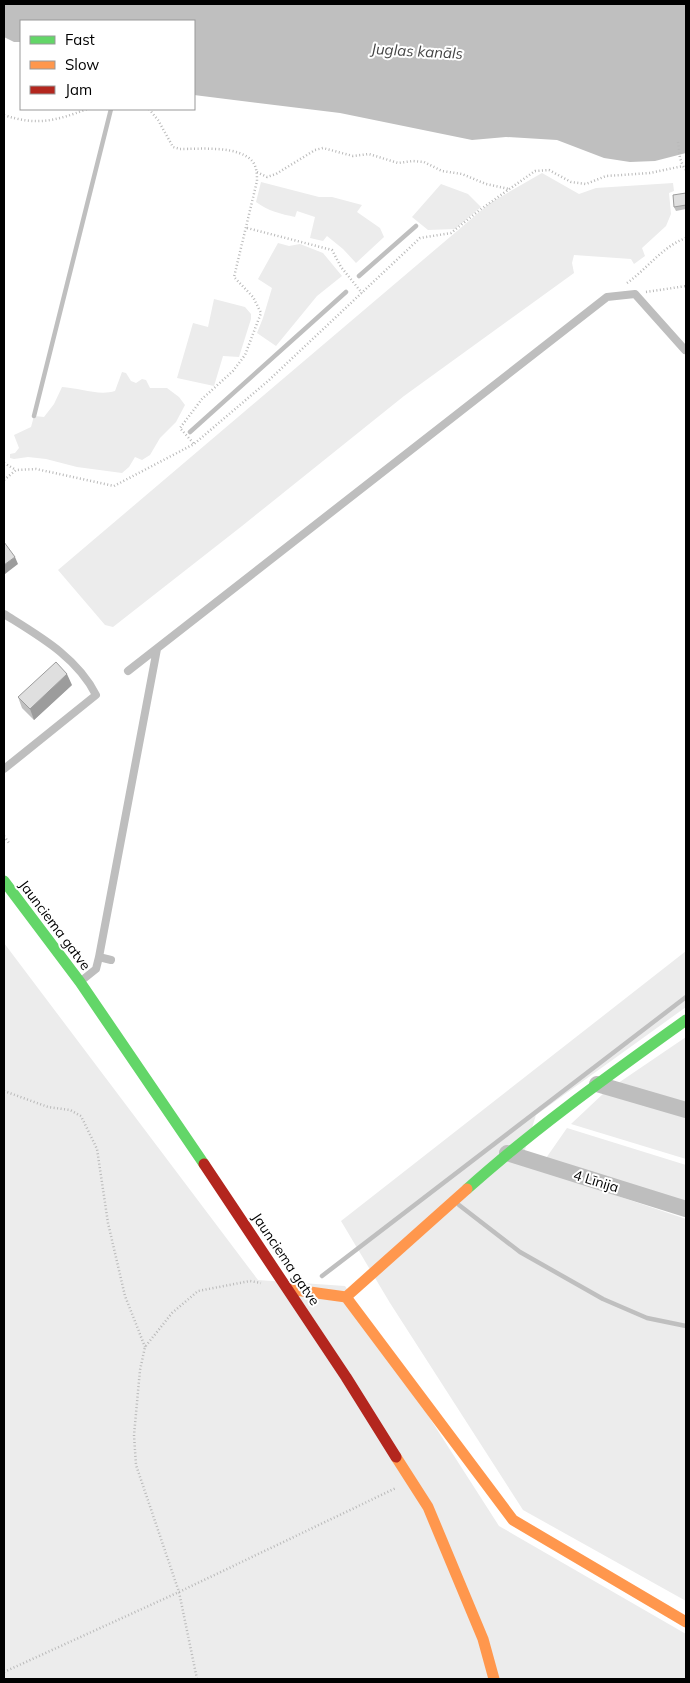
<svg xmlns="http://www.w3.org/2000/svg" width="690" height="1683" viewBox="0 0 690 1683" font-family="Mulish,sans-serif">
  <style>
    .green { fill: #ececec }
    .water { fill: #bfbfbf }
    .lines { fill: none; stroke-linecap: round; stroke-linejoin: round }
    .stream { stroke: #bfbfbf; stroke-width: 4.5 }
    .path { stroke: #b9b9b9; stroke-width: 2.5; stroke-dasharray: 1 2.5; stroke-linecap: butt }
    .lane { stroke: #bebebe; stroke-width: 8 }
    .street { stroke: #bebebe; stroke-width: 16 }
    .fast { stroke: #63d668; stroke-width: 11 }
    .slow { stroke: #ff974d; stroke-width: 11 }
    .jam { stroke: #b3261e; stroke-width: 11 }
    .wall { fill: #c0c0c0 }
    .shaded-wall { fill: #9c9c9c }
    .building { fill: #dfdfdf; stroke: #9c9c9c }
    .labels { text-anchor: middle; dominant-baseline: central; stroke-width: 4; stroke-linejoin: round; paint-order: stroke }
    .street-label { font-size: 14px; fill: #000; stroke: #fff }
    .water-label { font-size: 15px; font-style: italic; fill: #444; stroke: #fff }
  </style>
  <rect width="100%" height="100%" fill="#fff"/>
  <path class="green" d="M542,173L579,194L596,188L673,183L674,191L669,193L671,214L666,226L642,248L645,256L634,264L631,259L574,255L572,263L574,273L404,396L242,526L113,627L105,625L58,570L490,203Z
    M261,182L319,197H332L362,205L357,212L380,228L384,237L356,263L343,249L327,236L323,241L310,238L315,217L297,211L295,217C281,214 268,211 256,202Z
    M441,184L468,194L481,207L455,229L428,230L412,217Z
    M278,243L289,246L300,244L323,253L342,276L317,296L276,346L257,333L263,318L272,288L258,279Z
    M214,299L245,307L251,314V319L239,357L223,356L214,386L177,378L193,323L208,327Z
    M122,372L126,373L131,381L136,383L142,379L146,380L150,388H167L179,397L185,405L176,422L160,438L150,455L142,460L135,457L129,467L122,473L77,467L46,459L28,457L14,459L10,458V454L15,453L19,448L14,435L31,427L34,416L44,417L54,404L62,387C79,388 99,396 115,391Z
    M4,943L258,1280L345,1286L499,1526L686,1634V1679H4Z
    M686,951V1007L536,1115L524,1153L544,1161L567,1128L686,1165V1208L591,1187L686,1219V1601L523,1510L390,1303L341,1221Z
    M686,1037V1159L571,1124L605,1092Z"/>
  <path class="water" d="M4,4H686V153L655,161L630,162L604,158L557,140L506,137L472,140L340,113L194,95V21H21V42H14L4,37Z"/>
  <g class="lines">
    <path class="stream" d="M359,276L416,226
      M34,416L111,109
      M190,432L346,292
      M459,1205L520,1252L603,1299L647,1318L686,1326
      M322,1276L686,997"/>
    <path class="path" d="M149,109L158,120L173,147L180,149C199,149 240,145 253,162C257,168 257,175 257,181L234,277L253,297L261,313L245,355L233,371L202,399L180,428L194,444
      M4,115C36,126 56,121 87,109
      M678,142L680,158L683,166
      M257,172L267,177L276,174L315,150L323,148L353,156L369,154L398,163L413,161L424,162L442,171L462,174L486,184L509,189
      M247,228L332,250L341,267L362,293
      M627,283C647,269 663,246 686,238
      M646,292L686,286
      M4,463L16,470
      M4,480L16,470L36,469L114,486L194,444L268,381L420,238L451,233L481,209L535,171L549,170L571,182L586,184L606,176L650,173L683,166L686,170
      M4,836L9,843
      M4,1091L48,1107L70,1110L81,1116L97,1149L108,1223L125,1296L145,1347
      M4,1672L179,1592L396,1488
      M197,1679L179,1592L136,1465L134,1435L140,1370L145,1347L172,1313L198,1291L250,1281L261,1283"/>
    <path class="lane" d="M4,614C39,636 77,657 96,695L4,769
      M128,671L607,297L635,294L685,350
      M99,957L111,960
      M81,981L96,969L99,957L157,649"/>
    <path class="street" d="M597,1084L686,1110
      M507,1153L686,1209"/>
    <path class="fast" d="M4,881L80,982L204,1164
      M467,1189C536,1127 611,1074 686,1020"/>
    <path class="slow" d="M288,1289L346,1297L467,1189
      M346,1297L513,1520L686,1622
      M396,1457L428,1507L483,1639L494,1679"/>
    <path class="jam" d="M204,1164L346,1377L396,1457"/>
  </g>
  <path class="wall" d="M686,193V209L676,211L674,207Z
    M72,685L34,720L22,708L18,697Z"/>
  <path class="shaded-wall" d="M15,557L18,564L5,574L4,571V565Z
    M67,674L72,685L34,720L30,709Z"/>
  <path class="building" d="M686,193V205L674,207L673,195Z
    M4,542L15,557L4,565Z
    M56,662L67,674L30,709L18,697Z"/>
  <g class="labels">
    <g class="street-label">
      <text transform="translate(55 925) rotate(53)">Jaunciema gatve</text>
      <text transform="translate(596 1181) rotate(17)">4 Līnija</text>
      <text transform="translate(286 1259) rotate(56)">Jaunciema gatve</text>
    </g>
    <g class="water-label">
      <text transform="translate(417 51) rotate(3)">Juglas kanāls</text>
    </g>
  </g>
  <rect width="690" height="1683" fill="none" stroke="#000000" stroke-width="10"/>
  <rect x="20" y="20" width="175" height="90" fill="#ffffff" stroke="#999999"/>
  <rect x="30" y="36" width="25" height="8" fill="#63d668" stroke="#999999"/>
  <text x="65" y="45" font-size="15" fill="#000000">Fast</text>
  <rect x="30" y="61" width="25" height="8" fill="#ff974d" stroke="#999999"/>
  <text x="65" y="70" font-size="15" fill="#000000">Slow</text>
  <rect x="30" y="86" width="25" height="8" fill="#b3261e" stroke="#999999"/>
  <text x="65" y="95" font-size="15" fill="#000000">Jam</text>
</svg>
